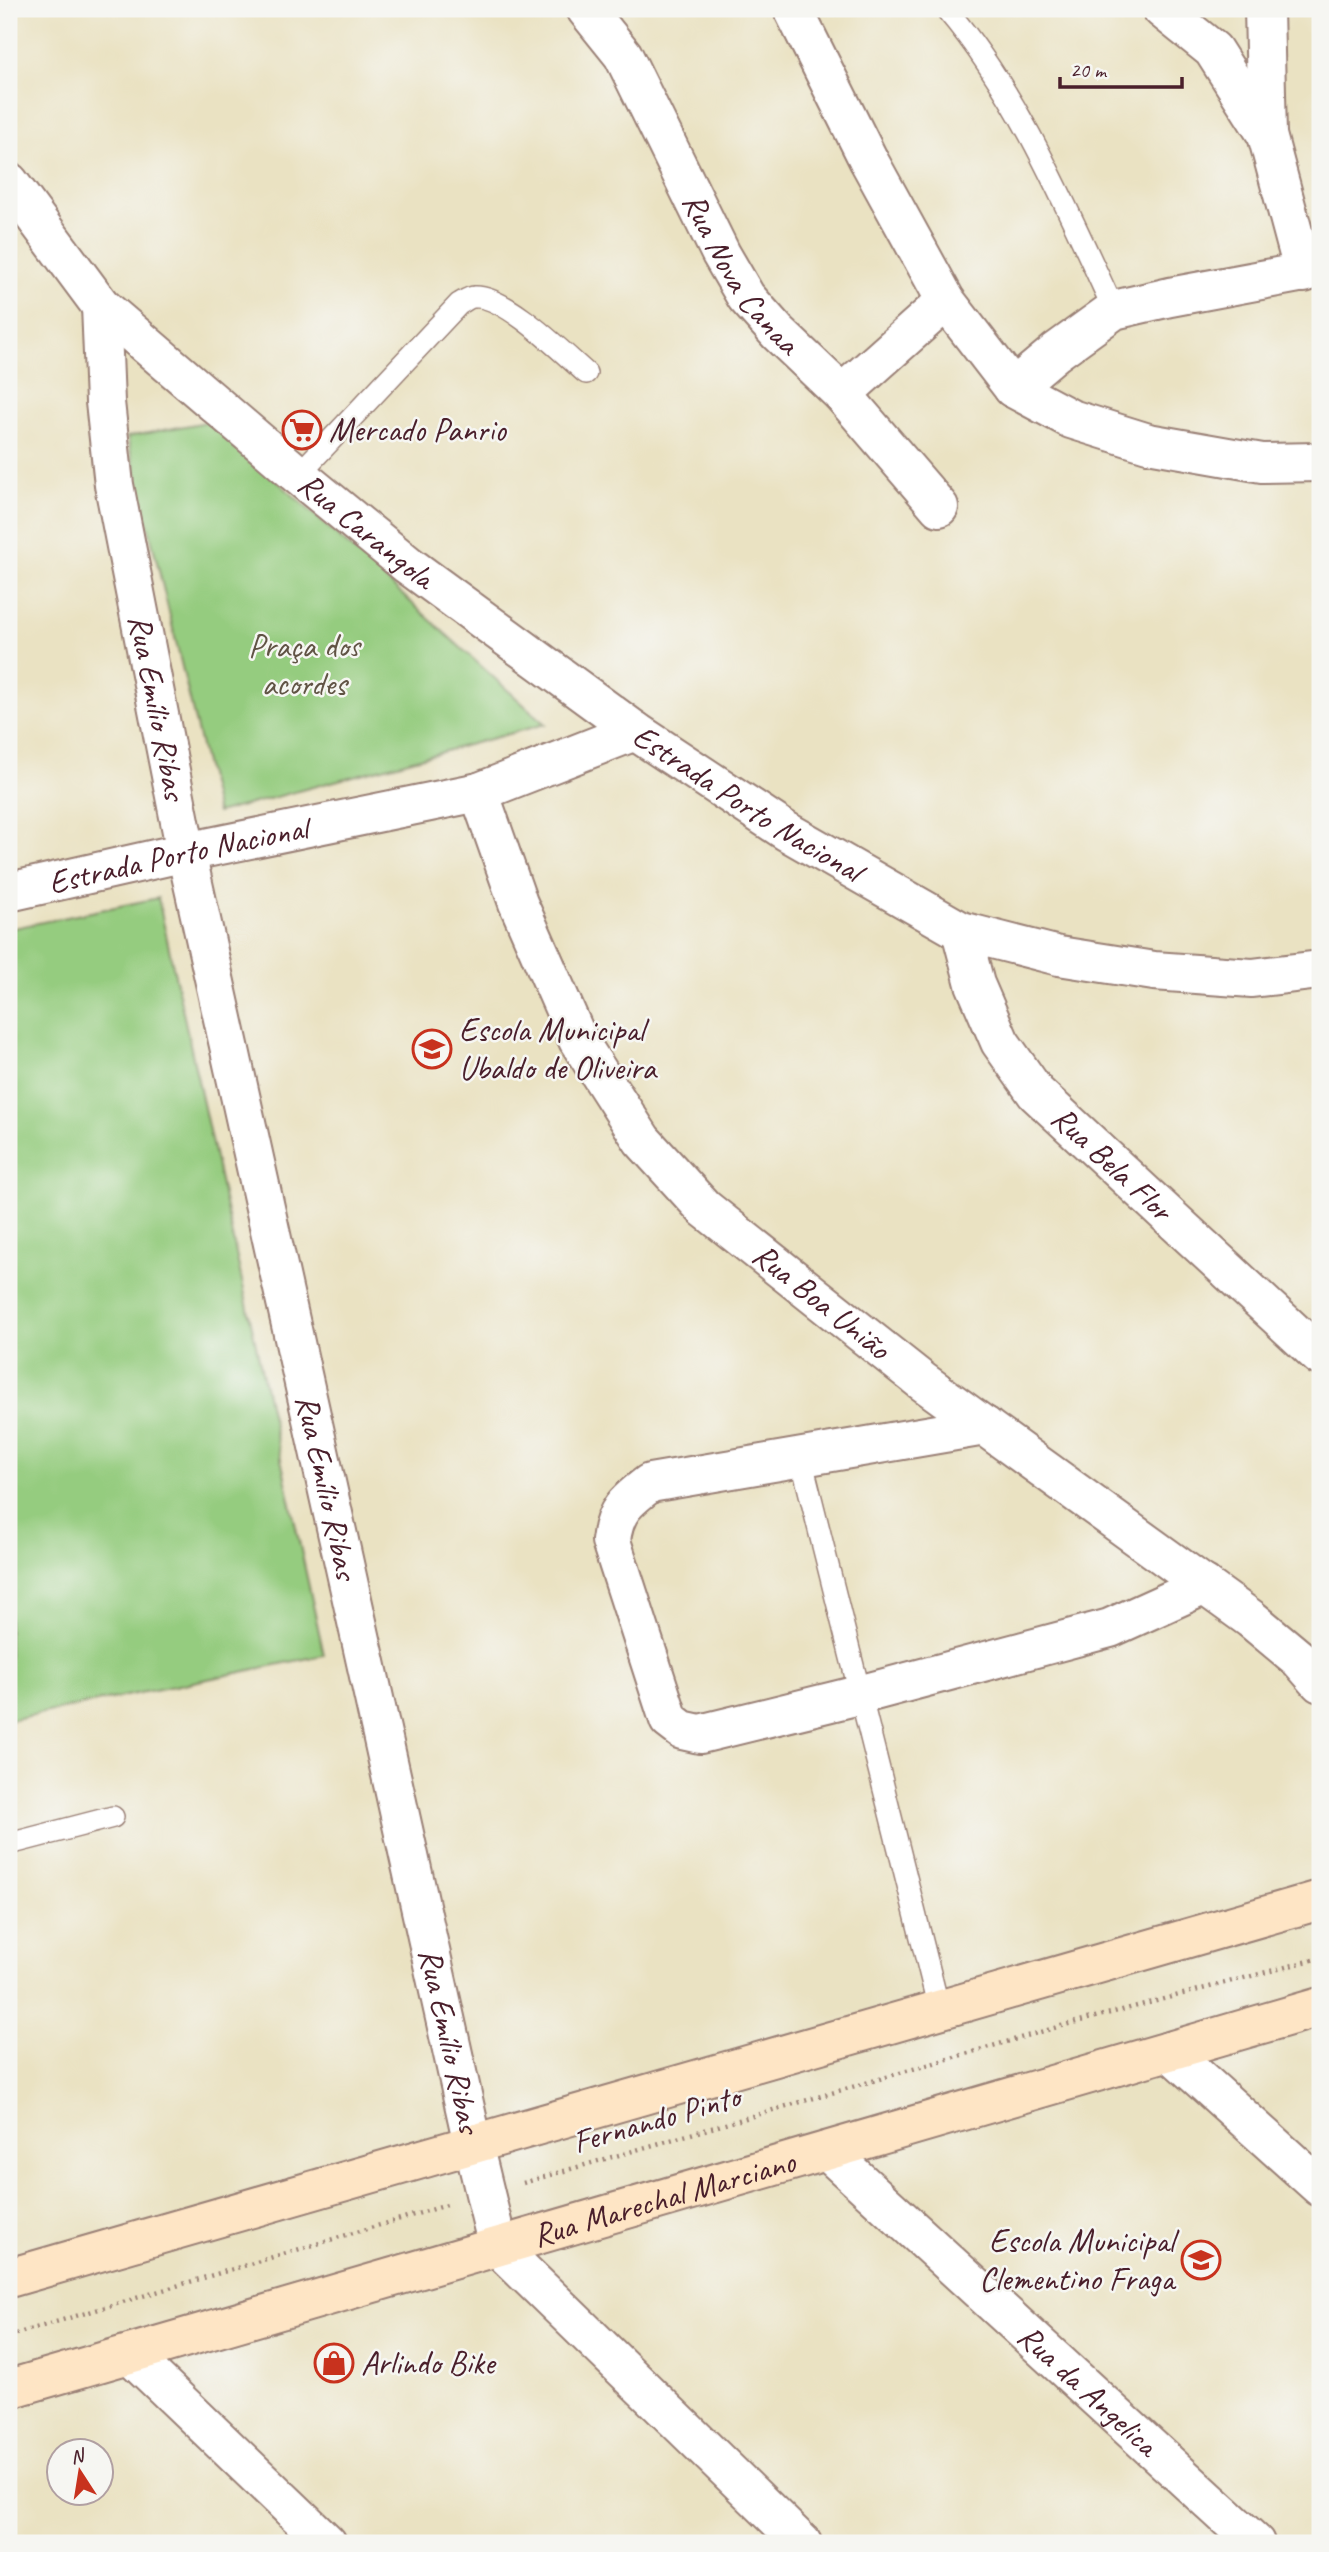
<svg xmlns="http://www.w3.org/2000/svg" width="1329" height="2552" viewBox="0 0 1329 2552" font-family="Caveat,sans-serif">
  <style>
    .green { fill: #95cc7f; stroke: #707655; stroke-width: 2 }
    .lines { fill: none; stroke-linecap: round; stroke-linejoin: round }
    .service-casing { stroke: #9a8076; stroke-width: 24 }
    .minor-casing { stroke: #9a8076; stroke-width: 42 }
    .tertiary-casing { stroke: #9a8076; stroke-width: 42 }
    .secondary-casing { stroke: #9a8076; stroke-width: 42 }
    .path { stroke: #9a8076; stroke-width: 4.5; stroke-dasharray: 2 5; stroke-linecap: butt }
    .service { stroke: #fff; stroke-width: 21 }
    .minor { stroke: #fff; stroke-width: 38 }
    .tertiary { stroke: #fff; stroke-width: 38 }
    .secondary { stroke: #fee5c5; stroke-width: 38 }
    .labels { text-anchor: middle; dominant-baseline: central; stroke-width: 5; stroke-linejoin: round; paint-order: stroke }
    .street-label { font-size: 33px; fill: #4a1f2b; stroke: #f6f6f2 }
    .poi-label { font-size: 33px; fill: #4a1f2b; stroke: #f6f6f2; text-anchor: start }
    .park-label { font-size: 33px; fill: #605344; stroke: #f6f6f2 }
  </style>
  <rect width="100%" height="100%" fill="#f6f6f2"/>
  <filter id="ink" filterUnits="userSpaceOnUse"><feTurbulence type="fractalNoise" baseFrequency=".0143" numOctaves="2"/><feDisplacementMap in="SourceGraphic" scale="14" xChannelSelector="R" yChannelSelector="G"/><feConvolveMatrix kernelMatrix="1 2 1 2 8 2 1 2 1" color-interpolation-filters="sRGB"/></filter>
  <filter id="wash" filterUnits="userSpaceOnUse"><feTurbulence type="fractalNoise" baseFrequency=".00686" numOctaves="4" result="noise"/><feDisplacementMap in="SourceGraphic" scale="28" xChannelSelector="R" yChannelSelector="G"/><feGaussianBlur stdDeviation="1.57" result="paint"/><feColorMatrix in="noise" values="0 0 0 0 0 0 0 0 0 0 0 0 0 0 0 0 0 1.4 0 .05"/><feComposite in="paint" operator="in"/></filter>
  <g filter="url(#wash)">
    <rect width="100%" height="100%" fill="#eae2c2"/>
    <path class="green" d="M211,421L545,724L217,813L127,437Z
      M158,898L324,1655L9,1720V929Z"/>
  </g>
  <g filter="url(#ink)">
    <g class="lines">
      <defs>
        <path id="service" d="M946,9C1020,96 1066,207 1114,310
          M298,475L459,304C463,302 469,297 474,297C504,294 563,353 586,373
          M801,1458L939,2009
          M9,1844L113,1817"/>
        <g id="minor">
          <path id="s1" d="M586,9L623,55L721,254L746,297L778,333L842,394L939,507"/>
          <path d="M793,9L869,161L946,301L1013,388L1071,419L1148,443L1262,463L1320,462"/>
          <path d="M1162,9L1213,50L1267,135"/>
          <path d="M1264,9L1267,135L1304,273"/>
          <path id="s2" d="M101,306L105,402L114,485L186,852L473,2144L498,2247L802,2543"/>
          <path d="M1013,388L1056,352L1114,310L1170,297L1320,269"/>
          <path d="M842,394L946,301"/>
          <path id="s3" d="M479,792L518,903L578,1040L642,1140L704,1208L922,1381L1251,1619L1299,1659L1320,1683"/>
          <path id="s4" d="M9,892L186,852L479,792L635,731"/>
          <path id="s5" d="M961,931L975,984L1000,1042L1036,1093L1320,1356"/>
          <path d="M985,1426L650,1483C626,1501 614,1511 611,1541L669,1720L682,1730L700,1734L859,1695L1110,1628L1205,1585"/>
          <path d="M1169,2051L1320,2187"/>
          <path id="s6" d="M827,2151L1255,2543"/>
          <path d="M130,2354L327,2543"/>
        </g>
        <g id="tertiary">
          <path id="s7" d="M9,182L101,306L298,475L408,565L635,731L786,831L961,931L1059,956L1154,971L1252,978L1320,970"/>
        </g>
        <g id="secondary">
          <path d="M9,2278L1320,1900"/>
          <path id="s8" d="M9,2389L1320,2007"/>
        </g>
      </defs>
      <use href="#service" class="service-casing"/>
      <use href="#minor" class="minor-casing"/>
      <use href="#tertiary" class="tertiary-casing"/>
      <use href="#secondary" class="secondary-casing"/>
      <path class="path" d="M523,2183L1061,2026L1320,1958
        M9,2336L447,2205"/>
      <use href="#service" class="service"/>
      <use href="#minor" class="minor"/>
      <use href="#tertiary" class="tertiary"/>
      <use href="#secondary" class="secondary"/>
    </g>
  </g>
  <defs>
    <symbol id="supermarket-ring" viewBox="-11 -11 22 22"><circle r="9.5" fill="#f6f6f2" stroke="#c8321e" stroke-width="1.5"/><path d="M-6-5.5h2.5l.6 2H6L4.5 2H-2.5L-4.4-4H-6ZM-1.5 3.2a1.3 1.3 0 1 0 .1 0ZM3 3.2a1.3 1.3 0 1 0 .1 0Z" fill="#c8321e"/></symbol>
    <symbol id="school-ring" viewBox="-11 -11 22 22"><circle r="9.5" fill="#f6f6f2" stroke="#c8321e" stroke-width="1.5"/><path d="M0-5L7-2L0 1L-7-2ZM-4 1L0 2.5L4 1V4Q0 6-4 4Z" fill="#c8321e"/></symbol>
    <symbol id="shop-ring" viewBox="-11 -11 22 22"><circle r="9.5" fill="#f6f6f2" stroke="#c8321e" stroke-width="1.5"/><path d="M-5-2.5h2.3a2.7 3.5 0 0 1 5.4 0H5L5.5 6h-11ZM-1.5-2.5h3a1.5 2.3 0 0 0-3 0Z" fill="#c8321e"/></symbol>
  </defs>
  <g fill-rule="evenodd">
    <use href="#supermarket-ring" x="280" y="408" width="44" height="44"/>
    <use href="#school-ring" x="410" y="1027" width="44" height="44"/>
    <use href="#school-ring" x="1179" y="2238" width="44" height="44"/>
    <use href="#shop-ring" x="312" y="2341" width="44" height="44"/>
  </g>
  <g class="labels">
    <g class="street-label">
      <text stroke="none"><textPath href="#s1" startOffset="308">Rua Nova Canaa</textPath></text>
      <text stroke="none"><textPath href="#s7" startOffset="502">Rua Carangola</textPath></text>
      <text stroke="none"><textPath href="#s2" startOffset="406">Rua Emílio Ribas</textPath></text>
      <text stroke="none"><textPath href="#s7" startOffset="971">Estrada Porto Nacional</textPath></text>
      <text stroke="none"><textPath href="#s4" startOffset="173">Estrada Porto Nacional</textPath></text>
      <text stroke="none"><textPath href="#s5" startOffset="284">Rua Bela Flor</textPath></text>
      <text stroke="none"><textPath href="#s3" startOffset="628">Rua Boa União</textPath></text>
      <text stroke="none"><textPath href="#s2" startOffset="1204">Rua Emílio Ribas</textPath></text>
      <text stroke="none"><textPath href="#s2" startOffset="1771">Rua Emílio Ribas</textPath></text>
      <text transform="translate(656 2119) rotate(-16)">Fernando Pinto</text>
      <text stroke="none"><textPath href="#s8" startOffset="682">Rua Marechal Marciano</textPath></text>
      <text stroke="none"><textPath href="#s6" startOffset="354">Rua da Angelica</textPath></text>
    </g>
    <g class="poi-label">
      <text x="329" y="430">Mercado Panrio</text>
      <text x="459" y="1030">Escola Municipal<tspan x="459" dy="38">Ubaldo de Oliveira</tspan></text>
      <text x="1174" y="2241" text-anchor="end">Escola Municipal<tspan x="1174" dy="38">Clementino Fraga</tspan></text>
      <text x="361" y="2363">Arlindo Bike</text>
    </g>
    <g class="park-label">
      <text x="304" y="646">Praça dos<tspan x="304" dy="38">acordes</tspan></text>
    </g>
  </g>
  <rect width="1329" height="2552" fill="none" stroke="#f6f6f2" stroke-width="35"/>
  <g transform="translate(80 2472) rotate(348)"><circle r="33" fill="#f6f6f2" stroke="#b1a0a2" stroke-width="2"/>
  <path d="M0-5L12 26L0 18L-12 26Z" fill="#c8321e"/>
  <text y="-10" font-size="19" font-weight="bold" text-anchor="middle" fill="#4a1f2b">N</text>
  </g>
  <path d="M1060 77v10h122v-10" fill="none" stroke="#4a1f2b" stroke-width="3.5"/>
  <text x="1070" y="77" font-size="21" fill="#4a1f2b" stroke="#f6f6f2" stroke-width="5" paint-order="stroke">20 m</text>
</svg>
